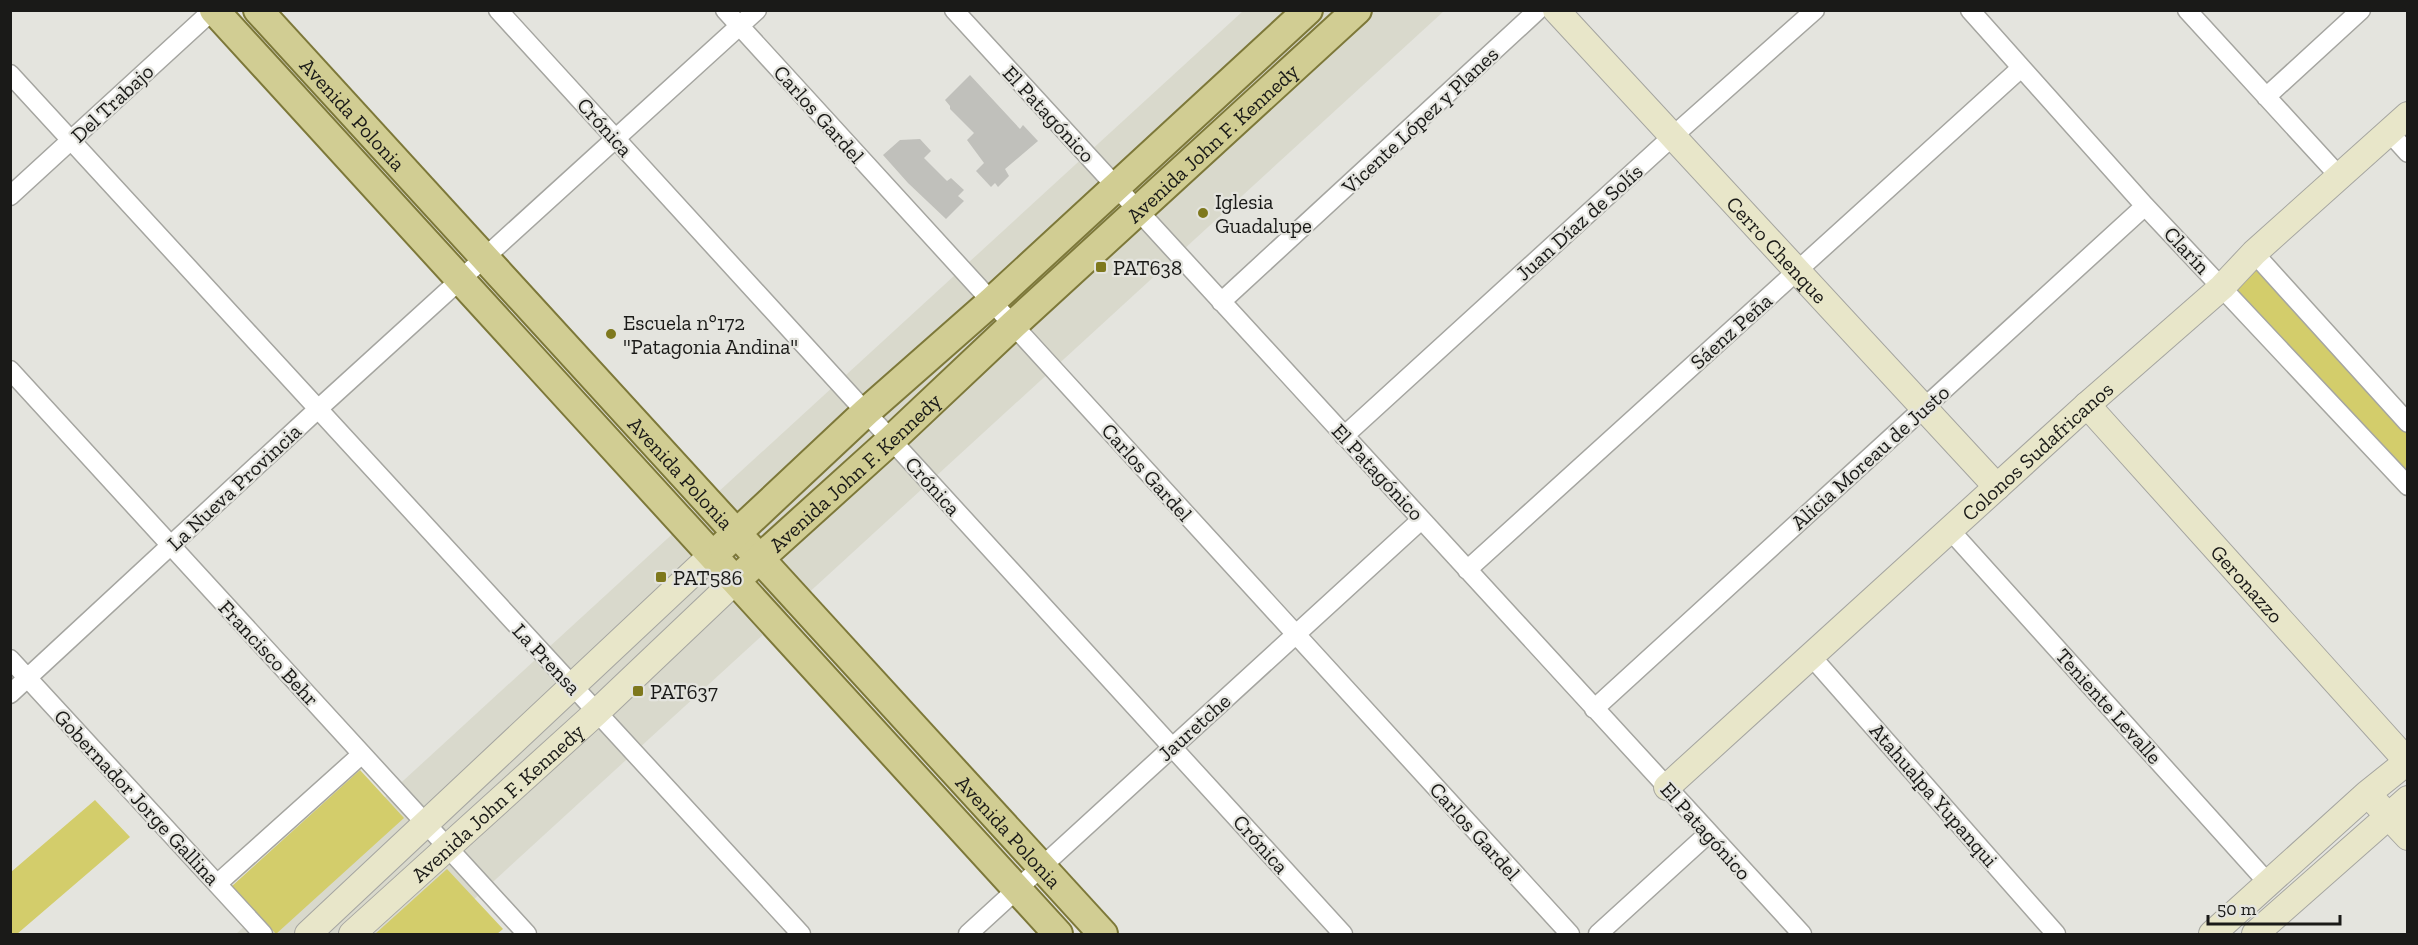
<svg xmlns="http://www.w3.org/2000/svg" width="2418" height="945" viewBox="0 0 2418 945" font-family="'Zilla Slab',serif">
  <style>
    .built { fill: #d9d9cc }
    .green { fill: #d3cd6b }
    .building { fill: #c0c0bb }
    .lines { fill: none; stroke-linecap: round; stroke-linejoin: round }
    .street-casing { stroke: #a5a5a0; stroke-width: 21 }
    .secondary-casing { stroke: #a5a5a0; stroke-width: 28 }
    .primary-casing { stroke: #7d7839; stroke-width: 32 }
    .street { stroke: #fff; stroke-width: 18 }
    .secondary { stroke: #e8e6c9; stroke-width: 26 }
    .primary { stroke: #d1cd93; stroke-width: 28 }
    .poi-dot { fill: #7e781d; stroke: #e4e4de; stroke-width: 2 }
    .labels { text-anchor: middle; dominant-baseline: central; stroke-width: 4.5; stroke-linejoin: round; paint-order: stroke }
    .street-label { font-size: 21px; fill: #1a1a18; stroke: #e4e4de }
    .poi-label { font-size: 21px; fill: #1a1a18; stroke: #e4e4de; text-anchor: start }
  </style>
  <rect width="100%" height="100%" fill="#e4e4de"/>
  <path class="built" d="M1243,11H1444L436,934H236Z"/>
  <path class="green" d="M2254,253L2407,423V486L2222,287Z
    M360,770L404,818L276,934L232,886Z
    M95,800L130,837L17,934H12L10,932L11,872Z
    M447,869L503,929L497,934H375Z"/>
  <path class="building" d="M970,75L1020,129L1023,125L1038,141L1005,169L1009,176L998,187L995,183L991,187L976,171L984,163L967,140L974,133L950,109V106L945,100Z
    M920,139L931,151L924,158L947,181L951,178L964,190L958,196L964,201L946,219L908,183L883,155L900,140Z"/>
  <g class="lines">
    <defs>
      <path id="street" d="M498,10L1343,934
        M725,10L1570,934
        M954,10L1802,934
        M1970,10L2145,206L2408,486
        M2187,10L2339,176
        M10,74L801,934
        M2266,97L2361,10
        M2389,132L2408,153
        M10,196L213,10
        M2254,253L2408,423
        M1221,302L1538,10
        M10,370L527,934
        M1344,436L1673,136L1815,10
        M1950,530L2268,883
        M1467,570L2021,68
        M1811,656L2056,934
        M10,659L263,934
        M10,694L318,409L757,10
        M1594,709L2145,206
        M217,884L362,754
        M968,934L1421,520
        M1598,934L1709,833"/>
      <g id="secondary">
        <path id="s1" d="M1556,10L1997,487"/>
        <path id="s2" d="M2087,405L2408,762"/>
        <path id="s3" d="M1667,787L2087,405L2222,287L2254,253L2408,115"/>
        <path d="M2377,804L2408,837"/>
        <path d="M308,934L711,556"/>
        <path id="s4" d="M352,934L597,712L734,582"/>
        <path d="M2212,934L2367,794L2408,761"/>
        <path d="M2255,934L2408,799"/>
      </g>
      <g id="primary">
        <path d="M214,10L1058,934"/>
        <path id="s5" d="M258,10L1103,934"/>
        <path d="M723,546L866,412L991,302L1308,10"/>
        <path id="s6" d="M746,571L891,440L1013,325L1357,10"/>
      </g>
    </defs>
    <use href="#street" class="street-casing"/>
    <use href="#secondary" class="secondary-casing"/>
    <use href="#primary" class="primary-casing"/>
    <use href="#street" class="street"/>
    <use href="#secondary" class="secondary"/>
    <use href="#primary" class="primary"/>
  </g>
  <g class="poi-dot">
    <circle cx="1203" cy="213" r="6"/>
    <rect x="1095" y="261" width="12" height="12" rx="3"/>
    <circle cx="611" cy="334" r="6"/>
    <rect x="655" y="571" width="12" height="12" rx="3"/>
    <rect x="632" y="685" width="12" height="12" rx="3"/>
  </g>
  <g class="labels">
    <g class="street-label">
      <text transform="translate(112 103) rotate(-43)">Del Trabajo</text>
      <text stroke="none"><textPath href="#s5" startOffset="141">Avenida Polonia</textPath></text>
      <text transform="translate(819 114) rotate(48)">Carlos Gardel</text>
      <text transform="translate(1049 114) rotate(47)">El Patagónico</text>
      <text transform="translate(1420 120) rotate(-43)">Vicente López y Planes</text>
      <text transform="translate(605 127) rotate(48)">Crónica</text>
      <text stroke="none"><textPath href="#s6" startOffset="633">Avenida John F. Kennedy</textPath></text>
      <text transform="translate(1579 222) rotate(-42)">Juan Díaz de Solís</text>
      <text stroke="none"><textPath href="#s1" startOffset="326">Cerro Chenque</textPath></text>
      <text transform="translate(2187 250) rotate(47)">Clarín</text>
      <text transform="translate(1731 331) rotate(-42)">Sáenz Peña</text>
      <text stroke="none"><textPath href="#s3" startOffset="500">Colonos Sudafricanos</textPath></text>
      <text transform="translate(1870 457) rotate(-42)">Alicia Moreau de Justo</text>
      <text stroke="none"><textPath href="#s6" startOffset="147">Avenida John F. Kennedy</textPath></text>
      <text transform="translate(1147 472) rotate(48)">Carlos Gardel</text>
      <text transform="translate(1378 472) rotate(47)">El Patagónico</text>
      <text stroke="none"><textPath href="#s5" startOffset="627">Avenida Polonia</textPath></text>
      <text transform="translate(933 486) rotate(48)">Crónica</text>
      <text transform="translate(234 487) rotate(-43)">La Nueva Provincia</text>
      <text stroke="none"><textPath href="#s2" startOffset="240">Geronazzo</textPath></text>
      <text transform="translate(269 653) rotate(47)">Francisco Behr</text>
      <text transform="translate(547 659) rotate(47)">La Prensa</text>
      <text transform="translate(2109 706) rotate(48)">Teniente Levalle</text>
      <text transform="translate(1194 727) rotate(-42)">Jauretche</text>
      <text transform="translate(1934 795) rotate(49)">Atahualpa Yupanqui</text>
      <text transform="translate(137 797) rotate(47)">Gobernador Jorge Gallina</text>
      <text stroke="none"><textPath href="#s4" startOffset="196">Avenida John F. Kennedy</textPath></text>
      <text stroke="none"><textPath href="#s5" startOffset="1113">Avenida Polonia</textPath></text>
      <text transform="translate(1475 831) rotate(48)">Carlos Gardel</text>
      <text transform="translate(1706 831) rotate(48)">El Patagónico</text>
      <text transform="translate(1261 844) rotate(48)">Crónica</text>
    </g>
    <g class="poi-label">
      <text x="1215" y="201">Iglesia<tspan x="1215" dy="24">Guadalupe</tspan></text>
      <text x="1113" y="267">PAT638</text>
      <text x="623" y="322">Escuela n°172<tspan x="623" dy="24">"Patagonia Andina"</tspan></text>
      <text x="673" y="577">PAT586</text>
      <text x="650" y="691">PAT637</text>
    </g>
  </g>
  <rect width="2418" height="945" fill="none" stroke="#1a1a18" stroke-width="24"/>
  <path d="M2208 915v9h132v-9" fill="none" stroke="#1a1a18" stroke-width="3"/>
  <text x="2217" y="915" font-size="18" fill="#1a1a18" stroke="#e4e4de" stroke-width="4.5" paint-order="stroke">50 m</text>
</svg>
